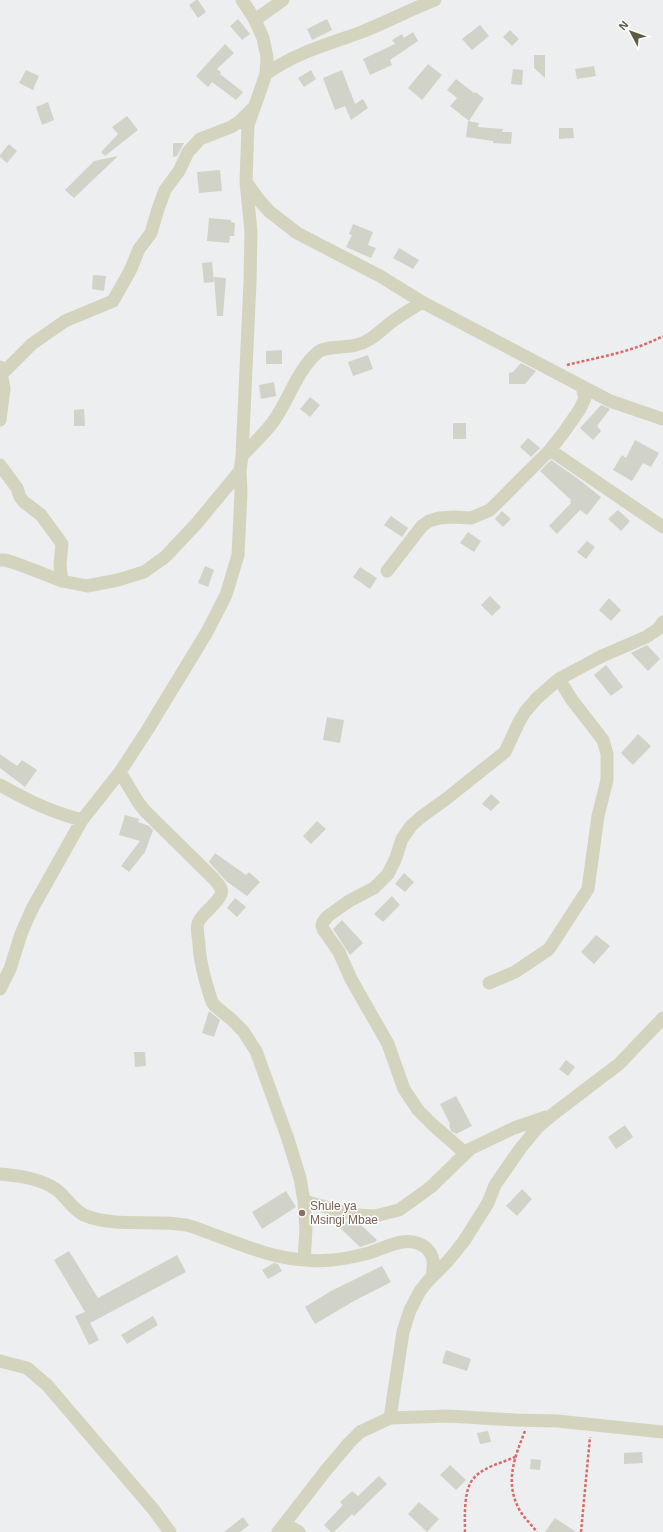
<svg xmlns="http://www.w3.org/2000/svg" width="663" height="1532" viewBox="0 0 663 1532" font-family="Arial,sans-serif">
  <style>
    .building { fill: #d1d3c8 }
    .lines { fill: none; stroke-linecap: round; stroke-linejoin: round }
    .path { stroke: #d66b68; stroke-width: 2.5; stroke-dasharray: 3 2; stroke-linecap: butt }
    .minor { stroke: #d4d4be; stroke-width: 13 }
    .education-dot { fill: #8d6e63; stroke: #fff; stroke-width: 1.5 }
    .labels { text-anchor: middle; dominant-baseline: central; stroke-width: 3; stroke-linejoin: round; paint-order: stroke }
    .education-label { font-size: 12px; fill: #785e54; stroke: #fff; text-anchor: start }
  </style>
  <rect width="100%" height="100%" fill="#eceef0"/>
  <path class="building" d="M196,0H198L206,12L198,18L189,5Z
    M238,19L250,34L242,40L230,26Z
    M327,19L332,30L312,40L307,29Z
    M480,25L489,36L472,50L462,39Z
    M510,30L519,39L512,46L503,37Z
    M413,32L418,41L390,60L392,65L370,75L363,59L395,44L392,40L402,34L404,38Z
    M225,44L234,53L217,69L221,72L220,74L243,92L236,100L212,82L208,87L196,76Z
    M534,55H545V78L534,68Z
    M428,64L442,75L422,100L408,88Z
    M594,66L596,76L577,79L575,69Z
    M513,69L523,70L522,85L511,84Z
    M26,70L39,76L33,90L19,83Z
    M311,70L316,79L304,87L298,78Z
    M342,70L355,104L363,99L368,108L351,120L345,106L335,110L323,78Z
    M456,79L474,93L475,92L484,98L469,121L450,106L457,98L447,90Z
    M48,102L54,120L42,125L36,107Z
    M127,116L138,130L105,156L101,152L118,134L112,127Z
    M468,121L479,123L478,127L503,129L502,132H512L511,144L493,143V141L466,137Z
    M559,128H573L574,138L559,139Z
    M173,143H184L177,156L173,157Z
    M9,144L17,151L7,163L0,157V155Z
    M118,156L74,198L65,190L94,161Z
    M220,170L222,191L199,193L197,172Z
    M209,218L231,220V222L235,223L234,236H230L229,243L207,241Z
    M353,224L373,232L368,245L376,248L371,258L346,247L352,235L349,234Z
    M399,248L419,260L413,269L393,258Z
    M212,262L214,282L204,283L202,263Z
    M93,275L106,276L104,291L92,289Z
    M214,277L226,278L223,316H217Z
    M282,350V364H266V351Z
    M368,355L373,369L353,376L348,362Z
    M521,363L536,371L525,384H509V373L513,372Z
    M274,382L276,396L261,399L259,385Z
    M310,397L320,405L310,417L300,409Z
    M601,405L610,409L597,426L601,431L593,440L580,428Z
    M84,409L85,426H74V410Z
    M453,423H466V439H453Z
    M528,438L540,448L531,457L520,447Z
    M635,440L659,453L651,467L643,463L632,481L613,470L622,455L626,458Z
    M551,460L577,478L601,497L587,515L580,510L557,534L549,526L571,503L570,502L571,500L540,471Z
    M618,510L630,521L621,531L608,519Z
    M502,511L511,519L503,527L495,519Z
    M391,516L408,528L402,537L384,525Z
    M468,532L481,541L474,552L460,543Z
    M587,541L595,547L586,559L577,552Z
    M205,566L214,570L208,587L198,583Z
    M360,567L377,578L370,589L353,577Z
    M490,596L501,607L492,616L481,605Z
    M609,598L621,610L611,621L599,610Z
    M647,645L660,659L648,671L631,653Z
    M606,665L623,687L611,696L594,675Z
    M327,717L344,720L340,743L323,740Z
    M638,734L651,746L633,765L621,753Z
    M0,754L17,766L22,760L37,770L25,787L0,768Z
    M491,794L500,802L491,811L482,804Z
    M125,815L139,819L138,822L149,826L153,830L145,852L129,872L121,866L140,841L119,835Z
    M317,821L326,829L311,844L303,836Z
    M215,853L246,875L249,872L260,882L247,896L226,881L209,862Z
    M404,873L414,882L405,892L395,884Z
    M392,896L400,905L383,922L374,914Z
    M235,898L246,907L237,917L227,908Z
    M342,920L363,943L350,955L333,929Z
    M596,935L610,946L594,964L581,952Z
    M209,1011L220,1020L214,1037L202,1033Z
    M134,1052H145L146,1066L135,1067Z
    M566,1060L575,1067L568,1076L559,1069Z
    M456,1096L472,1126L456,1134L451,1131L449,1125L450,1124L440,1104Z
    M625,1125L633,1137L616,1149L608,1137Z
    M522,1189L532,1199L517,1216L506,1206Z
    M286,1191L296,1207L262,1229L252,1212Z
    M347,1221L359,1223L377,1240L375,1242L360,1247L340,1228Z
    M69,1251L98,1298L177,1255L186,1272L90,1323L99,1340L89,1345L75,1316L85,1312L54,1260Z
    M274,1263L278,1264L282,1271L268,1279L262,1270Z
    M382,1266L391,1282L354,1301L315,1324L305,1307L331,1291Z
    M153,1316L158,1325L127,1344L121,1335Z
    M446,1350L471,1359L467,1371L442,1363Z
    M488,1431L491,1442L480,1444L477,1433Z
    M642,1452L643,1463L624,1464V1453Z
    M531,1459L541,1460L540,1470L530,1469Z
    M450,1465L466,1480L456,1490L440,1475Z
    M379,1476L387,1484L354,1516L352,1514L334,1532H331L324,1525L343,1505L340,1502L352,1491L358,1496Z
    M419,1502L439,1519L427,1532L408,1514Z
    M243,1517L249,1525L240,1532H224Z
    M555,1518L576,1532H545Z"/>
  <g class="lines">
    <path class="path" d="M567,365C599,357 633,352 663,336
      M525,1431C515,1456 505,1481 518,1507C522,1516 531,1524 537,1532
      M465,1532C465,1518 463,1489 474,1478C483,1467 502,1463 515,1457
      M581,1532L590,1437"/>
    <path class="minor" d="M255,20L283,0
      M266,74C295,53 326,45 359,33C385,23 409,10 435,0
      M247,183L259,200L270,212L297,233L380,276L422,302L610,401L663,419
      M0,367L4,389L0,420
      M2,374L32,344L65,321L113,301L130,271L139,249L151,233L158,209L165,190L179,171L188,152L200,139L231,127L239,122L252,109
      M550,450L663,527
      M242,456C252,445 264,434 273,422C289,400 297,370 318,352C325,346 346,348 356,345C370,342 379,332 389,324C399,316 412,309 422,302
      M0,465L17,488L20,497L24,502L41,515L60,541L62,544L60,565L62,581
      M0,560H5L18,564L62,581L87,586L118,580L144,572L165,557L197,523L240,471
      M387,571L422,526L429,521L439,518L454,517L471,518L490,510L550,450L564,432L580,409L585,398L582,387
      M120,772L138,802L145,811L214,879C216,882 220,885 221,889C225,899 201,913 198,923C196,930 199,938 199,945C200,964 206,984 212,1002L215,1006L231,1019L243,1031L256,1051L288,1139L300,1178L304,1201L306,1229L304,1260
      M0,785C26,800 53,813 82,820
      M489,983L515,972L549,949L588,889L598,816L607,780V754L603,740L572,700L559,679
      M0,989L10,969L21,934L32,909L82,820L120,772L148,729L207,632L226,595L238,555L241,493L240,471L242,456L250,282L251,231L246,182L248,125L266,74L267,57L263,38L255,20L242,0
      M465,1153L433,1125L418,1110L404,1089L388,1044L351,979L339,952L323,929L322,925L323,922L328,916L349,901L374,888L388,874L395,860L402,839L411,826L421,817L446,799L505,752L519,722L525,712L537,698L559,679L602,656L646,637L658,629L663,622
      M0,1174C20,1176 40,1178 57,1190C67,1198 73,1210 84,1215C114,1228 155,1219 186,1225C195,1227 204,1231 212,1234C243,1245 272,1258 305,1260C324,1262 346,1259 365,1254C385,1249 406,1233 425,1247C435,1255 434,1265 432,1277
      M304,1201L355,1215L375,1216L399,1210L431,1187L470,1149L514,1128L546,1117
      M0,1361L27,1368L47,1385L153,1509L170,1532
      M390,1418L403,1332L410,1310L420,1291L428,1281L448,1261L464,1241L488,1203L495,1185L520,1149L538,1127L552,1115L619,1064L663,1018
      M285,1524L299,1532
      M278,1532L327,1469L349,1443L360,1432L390,1418L448,1416L515,1420L557,1421L663,1432"/>
  </g>
  <circle class="education-dot" cx="302" cy="1213" r="4"/>
  <g class="labels">
    <g class="education-label">
      <text x="310" y="1206">Shule ya<tspan x="310" dy="14">Msingi Mbae</tspan></text>
    </g>
  </g>
  <g transform="translate(631 32) rotate(311)" stroke="#ffffff" stroke-width="3" paint-order="stroke">
  <path d="M0-3L7 15L0 10L-7 15Z" fill="#5d5c43"/>
  <text y="-6" font-size="11" font-weight="bold" text-anchor="middle" fill="#5d5c43">N</text>
  </g>
</svg>
